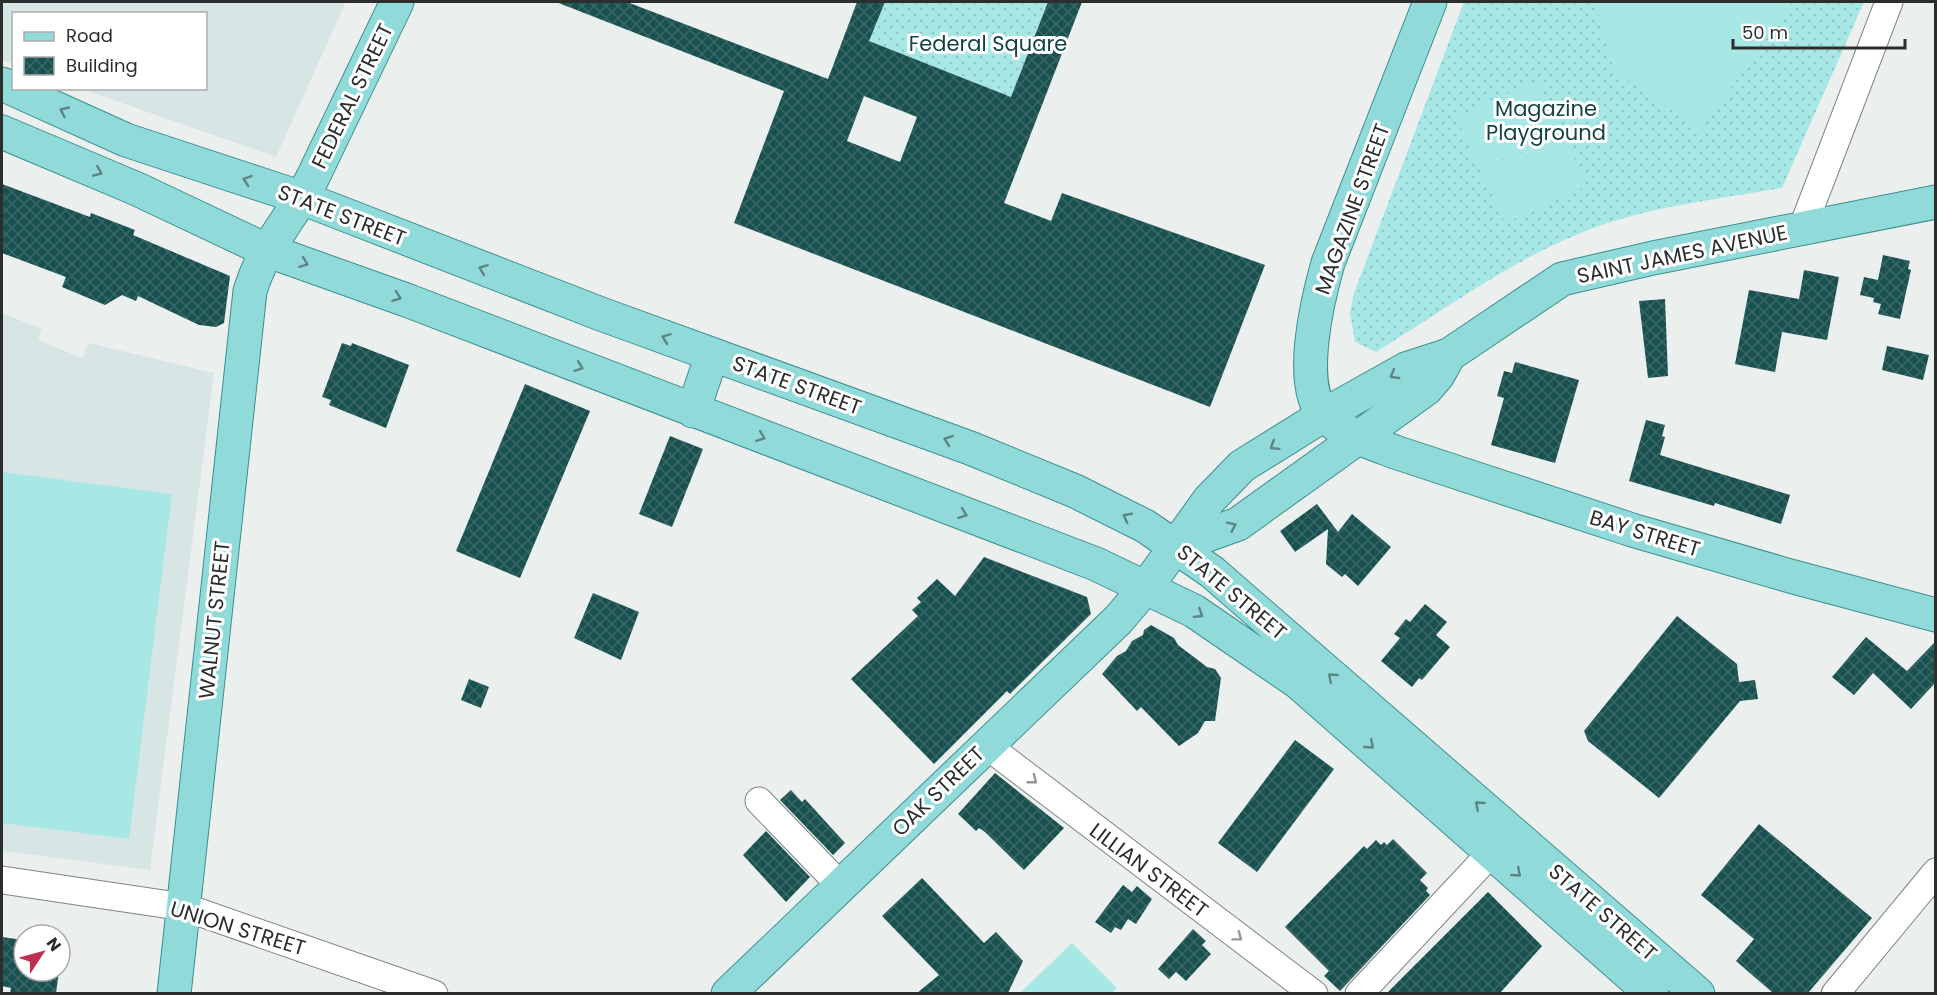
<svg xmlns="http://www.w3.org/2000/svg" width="1937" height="995" viewBox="0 0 1937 995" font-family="Poppins,sans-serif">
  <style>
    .built { fill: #d8e5e5 }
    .grass { fill: url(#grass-dots) }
    .garden { fill: #a7e7e5 }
    .building { fill: url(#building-cross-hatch); fill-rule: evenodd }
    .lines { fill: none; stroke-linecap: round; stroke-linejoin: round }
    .minor-casing { stroke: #7f8483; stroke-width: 29 }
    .major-casing { stroke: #3d8f8e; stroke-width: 35 }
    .minor { stroke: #fff; stroke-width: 27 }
    .major { stroke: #90dbda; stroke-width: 33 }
    .oneway { stroke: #5e8484 }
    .oneway2 { stroke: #969696 }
    .labels { text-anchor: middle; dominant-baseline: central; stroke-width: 6; stroke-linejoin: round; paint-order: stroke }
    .park-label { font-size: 21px; fill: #134342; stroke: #fff }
    .street-label { font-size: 21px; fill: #2c2e2e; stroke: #fff }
  </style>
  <defs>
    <pattern id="grass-dots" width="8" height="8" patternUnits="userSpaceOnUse" patternTransform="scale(1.5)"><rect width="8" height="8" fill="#a7e7e5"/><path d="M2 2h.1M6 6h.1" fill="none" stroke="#90c6c5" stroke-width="1.8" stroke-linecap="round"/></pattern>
    <pattern id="building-cross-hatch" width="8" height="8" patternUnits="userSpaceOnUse" patternTransform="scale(1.5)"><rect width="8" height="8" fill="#185150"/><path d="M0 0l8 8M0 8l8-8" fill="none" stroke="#3a6766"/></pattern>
  </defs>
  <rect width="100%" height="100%" fill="#ebf0ef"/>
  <path class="built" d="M2,2H346L276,157L82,89L206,88V14H14L13,64L2,60Z
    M2,313L42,329L38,340L82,358L89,343L214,373L150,870L2,851Z"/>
  <path class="grass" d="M885,2H1048L1011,97L869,41Z
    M1464,2H1864L1782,188C1715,200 1644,207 1581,233C1508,262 1443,311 1376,352L1355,342L1350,313L1354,293Z"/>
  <path class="garden" d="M1595,2H1790V3L1701,130L1614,71Z
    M1538,80L1562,132L1480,170L1456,117Z
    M1563,133L1587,186L1505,223L1481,171Z
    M2,472L172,494L129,839L2,823Z
    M1072,943L1117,988L1111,993H1020Z"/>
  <path class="building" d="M556,2H627L828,79L857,2H885L869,41L1011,97L1048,2H1082L1004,203L1051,221L1062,193L1265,265L1210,407L734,223L784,91ZM864,96L917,117L900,162L847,141Z
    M2,184L90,217L91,213L135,230L133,235L230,276L224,323L216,327L199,325L138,296L136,301L122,295L105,305L62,287L66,277L2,253Z
    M1883,255L1910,261L1908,269L1911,270L1900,319L1878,314L1881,304L1873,302L1874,298L1860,295L1864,277L1878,280Z
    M1804,270L1839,277L1827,340L1782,332L1775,372L1735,364L1749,290L1799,299Z
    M1665,299L1668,376L1648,378L1639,301Z
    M342,343L351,346L352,343L409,365L386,428L329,405L331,400L322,397Z
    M1887,346L1929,355L1923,380L1882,370Z
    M1515,362L1579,380L1555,463L1491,445L1504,398L1497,396L1504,371L1512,373Z
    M525,384L590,411L520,578L456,551Z
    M1646,420L1665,425L1662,436L1665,437L1660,455L1790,495L1781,524L1715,503L1714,506L1629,481Z
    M670,436L703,449L672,527L639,514Z
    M1317,504L1338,532L1352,514L1391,547L1358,586L1345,574L1342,577L1326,564L1328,529L1295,552L1280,531Z
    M984,557L1087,597L1091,614L1010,694L1007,691L934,764L851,679L918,616L912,610L921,602L917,598L937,579L955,596Z
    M593,593L639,612L621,660L574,638Z
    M1425,604L1447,622L1436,635L1450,647L1422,680L1419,678L1412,687L1381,661L1400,638L1394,634L1406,619L1410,622Z
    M1677,616L1737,664L1739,682L1755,680L1758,699L1740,701L1659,798L1588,741L1584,731Z
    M1151,625L1174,638L1178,645L1207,667L1215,669L1221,678L1215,721H1205L1198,733L1179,746L1141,707L1137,711L1102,674L1117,656L1126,651L1132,641L1143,635L1144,630Z
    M1866,637L1907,671L1935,642V683L1911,709L1873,673L1854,695L1832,677Z
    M469,679L489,687L481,708L461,700Z
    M1295,740L1334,769L1257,872L1218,843Z
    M995,773L1064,828L1024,870L985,832L979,828L976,831L958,814Z
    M791,790L802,802L805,799L845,843L833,855L780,800Z
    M1759,824L1872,918L1808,993H1773L1736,961L1754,939L1701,895Z
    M766,831L810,877L786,902L743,855Z
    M1393,839L1427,873L1420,880L1428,888L1426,891L1430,895L1340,991L1324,976L1329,971L1285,927L1364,846L1367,849L1376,840L1381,845L1384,842L1387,845Z
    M922,878L984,943L996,932L1023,961L1008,993H917L939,975L882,916Z
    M1123,885L1132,892L1137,886L1152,899L1136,924L1128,919L1121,930L1115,927L1111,933L1095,922Z
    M1488,892L1542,946L1500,993H1387Z
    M1193,929L1206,941L1202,945L1211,954L1186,981L1176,972L1169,979L1158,969Z
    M2,937L24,940V971H59L56,993H10L11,988L2,986Z"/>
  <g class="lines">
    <defs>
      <path id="minor" d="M1802,229L1889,2
        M986,745L1314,994
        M759,801L840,885
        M2,880L184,907L434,994
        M1359,994L1492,852
        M1835,994L1936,872"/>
      <path id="major" d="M1430,2L1328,263C1318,298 1296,387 1325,416C1344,434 1371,443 1395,452L1632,530L1790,576L1936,615
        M2,84L126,140L302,198L601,314L970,448L1075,491L1145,526L1212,572L1698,994
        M2,132L137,189L266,250L409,301L1096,564L1194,611L1299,683L1652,994
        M693,411L712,355
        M1177,546L1238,524L1426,389L1438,375L1449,355
        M174,994L250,291C264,245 291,220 312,179L397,2
        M728,994L1118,620L1147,586L1209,500L1242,466L1324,415L1406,369L1449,355L1562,279L1653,258L1936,202"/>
    </defs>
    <use href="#minor" class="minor-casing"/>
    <use href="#major" class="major-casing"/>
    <use href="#minor" class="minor"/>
    <use href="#major" class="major"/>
  </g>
  <defs><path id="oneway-chevron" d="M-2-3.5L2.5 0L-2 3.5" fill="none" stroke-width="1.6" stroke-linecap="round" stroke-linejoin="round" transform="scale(1.5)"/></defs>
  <g class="oneway">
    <use href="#oneway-chevron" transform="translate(64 111) rotate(-155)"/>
    <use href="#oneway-chevron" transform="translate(98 172) rotate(23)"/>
    <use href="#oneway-chevron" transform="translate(247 180) rotate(-161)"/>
    <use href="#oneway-chevron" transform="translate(304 263) rotate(20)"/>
    <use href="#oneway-chevron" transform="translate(483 269) rotate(-159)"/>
    <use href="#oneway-chevron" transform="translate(397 297) rotate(20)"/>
    <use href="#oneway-chevron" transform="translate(666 338) rotate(-160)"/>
    <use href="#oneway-chevron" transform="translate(579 367) rotate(21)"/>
    <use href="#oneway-chevron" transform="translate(1394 375) rotate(150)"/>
    <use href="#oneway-chevron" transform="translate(761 437) rotate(21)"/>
    <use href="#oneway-chevron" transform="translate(948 440) rotate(-160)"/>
    <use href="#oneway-chevron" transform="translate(1274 446) rotate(148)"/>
    <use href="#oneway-chevron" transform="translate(963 514) rotate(21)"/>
    <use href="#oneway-chevron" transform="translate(1127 517) rotate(-153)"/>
    <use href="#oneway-chevron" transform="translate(1232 526) rotate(-26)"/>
    <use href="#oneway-chevron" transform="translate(1199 614) rotate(32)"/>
    <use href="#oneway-chevron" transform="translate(1332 677) rotate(-139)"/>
    <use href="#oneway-chevron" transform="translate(1370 745) rotate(41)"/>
    <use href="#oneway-chevron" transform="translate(1479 805) rotate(-139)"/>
    <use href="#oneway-chevron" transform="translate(1517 873) rotate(41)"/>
  </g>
  <g class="oneway2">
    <use href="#oneway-chevron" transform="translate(1033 780) rotate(38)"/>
    <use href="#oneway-chevron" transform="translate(1238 937) rotate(37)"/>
  </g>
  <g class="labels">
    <g class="park-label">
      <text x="988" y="43">Federal Square</text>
      <text x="1546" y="108">Magazine<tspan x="1546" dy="24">Playground</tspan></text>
    </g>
    <g class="street-label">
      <text transform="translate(352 96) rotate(-64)">FEDERAL STREET</text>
      <text transform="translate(1352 209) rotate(-70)">MAGAZINE STREET</text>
      <text transform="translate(342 215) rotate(21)">STATE STREET</text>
      <text transform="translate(1682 254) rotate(-12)">SAINT JAMES AVENUE</text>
      <text transform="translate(797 385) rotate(20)">STATE STREET</text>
      <text transform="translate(1645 533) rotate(17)">BAY STREET</text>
      <text transform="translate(1232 592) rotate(40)">STATE STREET</text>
      <text transform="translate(214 620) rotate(-84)">WALNUT STREET</text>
      <text transform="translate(938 791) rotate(-44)">OAK STREET</text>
      <text transform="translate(1149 870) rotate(37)">LILLIAN STREET</text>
      <text transform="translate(1603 912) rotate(41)">STATE STREET</text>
      <text transform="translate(238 928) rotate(17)">UNION STREET</text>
    </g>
  </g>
  <rect width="1937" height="995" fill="none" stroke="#2c2e2e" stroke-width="6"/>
  <rect x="12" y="12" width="195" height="78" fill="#ffffff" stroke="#ababab" stroke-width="1.5"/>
  <rect x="24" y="32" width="30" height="9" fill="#90dbda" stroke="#ababab" stroke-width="1.5"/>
  <text x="66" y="42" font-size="18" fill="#2c2e2e">Road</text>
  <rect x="24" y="57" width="30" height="18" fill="url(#building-cross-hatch)" stroke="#ababab" stroke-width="1.5"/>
  <text x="66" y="72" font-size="18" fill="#2c2e2e">Building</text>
  <g transform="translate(42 953) rotate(54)"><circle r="28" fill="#ffffff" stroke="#ababab" stroke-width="1.5"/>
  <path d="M0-4.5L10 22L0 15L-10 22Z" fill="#c0304f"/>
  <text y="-9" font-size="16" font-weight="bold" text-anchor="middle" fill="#2c2e2e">N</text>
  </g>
  <path d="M1733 39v9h172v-9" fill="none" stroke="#2c2e2e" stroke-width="3"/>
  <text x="1742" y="39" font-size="18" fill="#2c2e2e" stroke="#ffffff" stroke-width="4.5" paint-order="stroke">50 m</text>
</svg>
